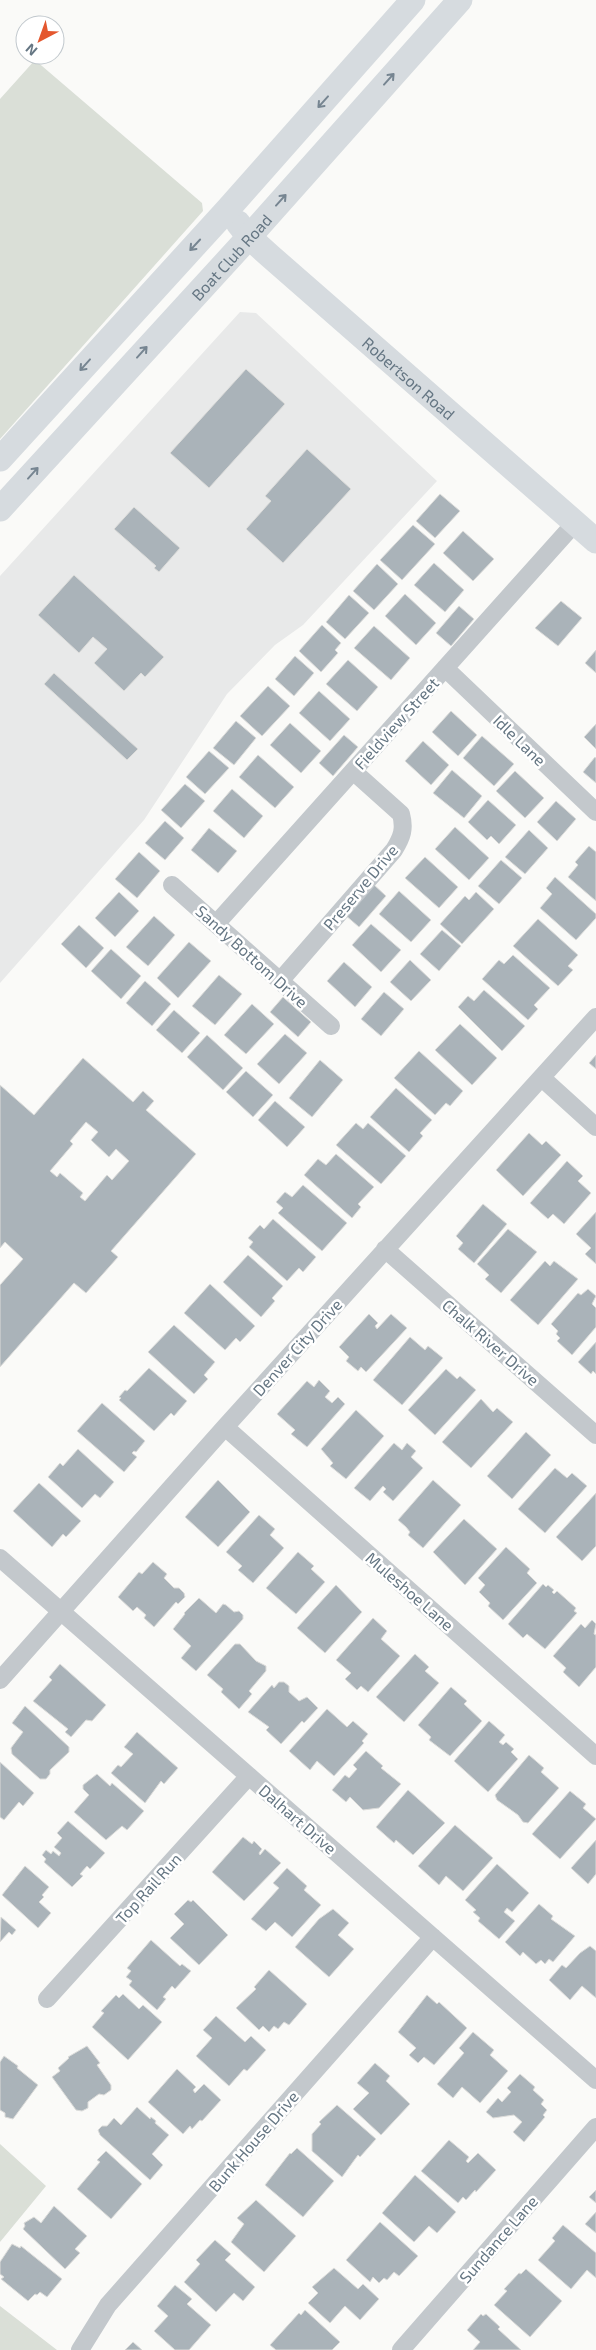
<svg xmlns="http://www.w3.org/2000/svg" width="596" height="2350" viewBox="0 0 596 2350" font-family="'Exo 2',sans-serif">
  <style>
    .built { fill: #e8e9e9 }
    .green { fill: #dadfd7 }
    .building { fill: #aab3b9; stroke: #dcdcda; fill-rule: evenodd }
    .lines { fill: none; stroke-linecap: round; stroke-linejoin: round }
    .street { stroke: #c3c8cc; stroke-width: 18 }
    .secondary { stroke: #d6dbdf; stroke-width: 25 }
    .oneway { stroke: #768591 }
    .labels { text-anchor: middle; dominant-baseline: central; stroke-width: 5; stroke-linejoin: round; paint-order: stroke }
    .street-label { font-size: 16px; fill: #657683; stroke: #fff }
  </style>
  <rect width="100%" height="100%" fill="#fafaf8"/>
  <path class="built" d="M240,312L256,313L437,481L303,625L275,645L227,694L144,820L0,983V576Z"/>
  <path class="green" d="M35,60L202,203L203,211L0,439V99Z
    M0,2144L46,2186L0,2242Z
    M0,2306L57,2350H0Z"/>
  <path class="building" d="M246,369L285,404L209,488L170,453Z
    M307,449L351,489L283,563L246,529L271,501L265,496Z
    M440,494L460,511L435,538L416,521Z
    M134,507L180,548L159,572L154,568L156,566L114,529Z
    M413,525L435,544L402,580L380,560Z
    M463,531L494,559L473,581L443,553Z
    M434,563L464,590L445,612L414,585Z
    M377,564L398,584L374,610L353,591Z
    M74,575L164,657L145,677L141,673L124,691L94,663L107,649L93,637L79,653L38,615Z
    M405,594L436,623L416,645L385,616Z
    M349,595L369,613L345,639L326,622Z
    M561,601L582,618L558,646L535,628Z
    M459,606L474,619L451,646L436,633Z
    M322,625L341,643L335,650L338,653L321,672L299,651Z
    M374,626L410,658L391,680L354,648Z
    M596,650V673L585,663Z
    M295,656L314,673L294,696L275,679Z
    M348,660L378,687L357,711L326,684Z
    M54,673L138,749L127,760L44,684Z
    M268,686L290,706L262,736L240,716Z
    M319,691L350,719L330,741L299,713Z
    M451,711L477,735L458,756L432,732Z
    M236,721L256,738L234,765L213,748Z
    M290,723L321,751L301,773L270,745Z
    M596,724V749L584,737Z
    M344,735L358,747L333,776L319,763Z
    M482,736L514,764L494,786L463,758Z
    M423,741L449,765L431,785L405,761Z
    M209,751L229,768L205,794L186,777Z
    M258,755L294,787L275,808L239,777Z
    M595,757L596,758V783L583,772Z
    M452,770L482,796L464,818L433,793Z
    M515,771L544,798L525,818L496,791Z
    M185,784L205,801L181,828L161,810Z
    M232,789L263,816L244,838L213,811Z
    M488,800L516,825L499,844L491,836L487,840L468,822Z
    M556,801L576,819L557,841L537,822Z
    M165,821L184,838L165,860L145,843Z
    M455,827L489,858L469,880L435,849Z
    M209,828L237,851L218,873L191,850Z
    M529,830L548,848L525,874L505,857Z
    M589,846L596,852V901L568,877L578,865L575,862Z
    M139,852L160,871L137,898L115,879Z
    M425,857L458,887L439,908L405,878Z
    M501,860L522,878L499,904L478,886Z
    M555,877L596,914V918L576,940L540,908L552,894L546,888Z
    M372,883L386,896L359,927L344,914Z
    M399,891L431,920L411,942L379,914Z
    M119,892L139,911L115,937L95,918Z
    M476,892L494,909L462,944L440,924L465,896L469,900Z
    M154,916L175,935L148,966L126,947Z
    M538,919L578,955L568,966L573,970L558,986L513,946Z
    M371,924L401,950L381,972L352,945Z
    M79,925L104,948L86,968L61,944Z
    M442,930L461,946L439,971L420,954Z
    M189,942L211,961L178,998L157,978Z
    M111,949L141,976L121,999L91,971Z
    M513,955L550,988L534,1005L538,1009L528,1020L482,979L499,960L504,964Z
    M410,960L431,980L411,1001L390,982Z
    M344,962L372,987L355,1007L327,981Z
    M219,975L242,994L215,1025L192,1006Z
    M145,981L171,1004L152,1026L126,1003Z
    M484,990L525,1026L502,1051L458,1007L468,996L474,1001Z
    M384,992L404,1009L381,1036L361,1019Z
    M283,997L311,1022L298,1037L270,1012Z
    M252,1004L274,1024L246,1054L224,1035Z
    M174,1010L200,1033L182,1053L156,1030Z
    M460,1024L497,1058L472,1085L435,1050Z
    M285,1034L307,1053L279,1084L257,1064Z
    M207,1035L243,1068L223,1090L187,1057Z
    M419,1051L463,1091L450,1106L446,1103L435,1115L394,1078Z
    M596,1055V1069L589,1063Z
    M83,1058L133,1102L143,1091L154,1101L146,1110L196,1154L111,1251L118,1257L86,1293L74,1283L0,1367V1285L23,1259L5,1242L0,1248V1085L34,1115ZM86,1122L98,1132L91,1140L109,1157L116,1149L129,1161L112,1180L107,1175L85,1201L80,1197L83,1193L60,1173L57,1177L50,1171L73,1144L70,1141Z
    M320,1060L343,1080L312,1117L289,1098Z
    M246,1071L273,1095L253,1117L226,1092Z
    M396,1088L432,1120L420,1133L423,1136L409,1152L370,1117Z
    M275,1101L305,1127L287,1147L258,1120Z
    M356,1123L363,1129L368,1123L406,1156L381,1184L336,1145Z
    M529,1133L542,1145L546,1141L561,1155L523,1196L496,1170Z
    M336,1154L374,1187L358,1204L361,1207L352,1218L304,1175L318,1159L326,1165Z
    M567,1161L583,1176L578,1181L591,1193L564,1224L553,1214L548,1219L530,1203Z
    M303,1185L347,1223L322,1251L278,1213L283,1208L276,1202L285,1192L292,1197Z
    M483,1204L507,1224L474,1263L458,1249L463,1243L456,1236Z
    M596,1212V1264L585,1254L591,1248L576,1234Z
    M273,1219L316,1257L303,1272L299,1268L287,1281L249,1247L253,1242L248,1238L260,1225L264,1229Z
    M508,1229L537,1252L501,1293L485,1279L489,1275L477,1264Z
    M248,1255L283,1286L272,1298L275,1301L261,1317L223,1282Z
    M545,1261L550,1266L554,1261L578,1279L538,1325L510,1300Z
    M210,1284L255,1326L240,1342L236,1338L225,1350L184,1313Z
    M588,1289L596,1296L592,1304L596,1308V1327L572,1355L557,1341L560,1338L556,1334L558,1331L551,1324L578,1293L581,1295Z
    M369,1314L378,1323L375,1326L377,1329L391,1314L407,1328L366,1372L361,1367L358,1371L346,1361L349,1357L339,1347Z
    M174,1325L215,1362L204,1375L208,1379L194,1394L148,1352Z
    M410,1337L425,1350L428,1346L443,1358L402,1405L373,1380Z
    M596,1342V1374L593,1371L591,1374L578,1362Z
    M149,1368L187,1401L174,1416L171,1413L154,1431L119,1400L121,1398L119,1397L125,1390L127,1391Z
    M446,1369L457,1379L460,1376L476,1390L435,1435L408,1410Z
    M319,1380L330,1391L325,1397L332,1403L338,1397L345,1404L307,1447L291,1434L295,1430L277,1414L307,1381L314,1387Z
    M481,1399L493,1412L497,1408L513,1422L471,1468L442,1442Z
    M102,1403L145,1441L136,1452L134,1451L132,1453L137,1457L124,1472L77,1431Z
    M356,1410L384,1436L346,1479L330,1466L333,1463L321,1449Z
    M526,1432L551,1455L512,1499L487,1476Z
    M394,1443L402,1450L407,1443L416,1451L411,1457L423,1468L393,1501L383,1492L386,1489L383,1486L370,1501L354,1488Z
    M78,1449L114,1482L100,1498L95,1494L82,1508L48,1477L60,1463L63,1466Z
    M555,1468L567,1478L572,1473L587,1486L545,1533L518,1509Z
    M218,1480L250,1512L218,1547L185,1517Z
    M433,1480L461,1505L423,1548L408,1535L410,1532L406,1527L398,1520Z
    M39,1483L81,1521L66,1537L63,1534L52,1547L13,1511Z
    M596,1493V1546L582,1561L556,1537Z
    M259,1515L275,1529L270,1535L284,1548L253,1583L238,1570L242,1566L226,1552Z
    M464,1519L497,1549L465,1585L433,1552Z
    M506,1547L530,1569L527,1573L537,1583L503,1620L488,1606L490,1603L479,1592L485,1585L478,1578Z
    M298,1552L314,1566L311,1569L325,1582L296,1614L266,1588Z
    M153,1562L167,1574L164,1578L174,1588H179L184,1593L185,1597L178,1604L176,1602L154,1627L144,1618L146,1615L137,1607L133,1611L118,1597L139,1572L142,1574Z
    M543,1584L546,1587L548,1585L554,1590L552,1592L554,1594L557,1591L576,1608L574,1611L577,1613L545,1649L527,1634L523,1638L508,1624Z
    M336,1585L362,1612L325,1653L297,1628Z
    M199,1598L216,1613L223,1604L226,1605L234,1612L239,1611L243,1615V1619L196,1671L181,1658L191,1646L173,1629L185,1614L184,1613Z
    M373,1618L387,1631L381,1639L400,1656L368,1692L361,1686L357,1690L345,1679L351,1673L336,1660Z
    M592,1620L596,1624L594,1634L596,1635V1667L579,1687L563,1672L566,1668L553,1656L581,1624L585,1628Z
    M235,1644H240L256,1661L266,1666V1671L249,1691L252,1694L239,1709L221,1692L223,1689L207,1675Z
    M415,1654L429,1667L425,1671L439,1683L404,1722L376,1697Z
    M60,1664L106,1705L92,1721L86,1720L71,1737L65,1732L68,1729L33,1701L52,1680L49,1677Z
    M279,1682H284L289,1686V1692L299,1701L307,1697L318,1708L304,1723L302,1721L281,1744L266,1730L269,1727L248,1712L272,1685L274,1688Z
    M451,1687L467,1701L464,1704L482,1721L450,1756L429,1740L431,1737L418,1725Z
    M25,1706L69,1747V1752L50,1770V1774L46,1779H40L12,1754L11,1748L23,1732L12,1723Z
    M327,1709L347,1727L353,1721L368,1734L362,1741L364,1743L334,1776L317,1761L310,1770L289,1751Z
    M489,1721L505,1735L499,1742L503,1745L506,1742L514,1749L511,1752L518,1759L488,1792L454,1761Z
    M137,1732L178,1768L164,1784L161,1781L145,1803L111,1773L118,1765L121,1767L133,1754L124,1747Z
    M366,1751L383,1766L381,1768L401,1784L379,1808L363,1810L350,1797L346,1802L332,1790L345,1775L349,1778L357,1769L353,1765Z
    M529,1755L544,1768L541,1772L559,1788L528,1823L523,1822L518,1815L497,1800L495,1795Z
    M0,1762L34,1793L23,1806L19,1802L4,1820L0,1817Z
    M97,1774L110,1786L112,1783L144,1811L127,1830L122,1826L106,1840L74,1812L89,1795L83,1789V1785Z
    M408,1790L445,1823L413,1855L396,1840L394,1843L376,1827Z
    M570,1791L586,1804L583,1808L596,1819L560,1859L532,1834Z
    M68,1821L105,1853L90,1869L87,1866L80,1874L83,1876L72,1887L44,1862L46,1859L42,1855L46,1850L51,1854L53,1851L59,1856L61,1853L54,1847L62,1838L57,1833Z
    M455,1825L493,1858L463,1891L446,1876L439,1885L418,1866Z
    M243,1837L252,1844L254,1841L262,1849L259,1853L260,1855L265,1849L281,1863L244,1901L212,1872Z
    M596,1840V1874L588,1884L571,1868Z
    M497,1864L529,1893L512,1912L507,1908L504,1912L515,1921L499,1939L478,1921L480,1918L473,1912L476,1910L465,1900Z
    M25,1866L49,1887L42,1895L44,1897L39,1902L51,1913L38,1928L2,1895Z
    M287,1868L307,1886L304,1890L321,1905L292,1937L275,1922L266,1931L251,1919L279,1888L273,1883Z
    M188,1900L191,1902L193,1900L228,1935L199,1965L170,1938L184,1924L174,1914Z
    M539,1904L553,1916L551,1919L575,1936L553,1962L549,1959L545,1964L541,1960L536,1964L523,1952L520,1956L505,1942Z
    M333,1909L349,1923L338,1935L354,1949L329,1977L295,1947L319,1919Z
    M1,1917L16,1930L12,1935L9,1932L0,1942Z
    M151,1940L180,1966L182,1964L191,1971L175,1989L172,1986L163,1997L166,1999L157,2010L129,1985L132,1981L126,1977L131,1971L127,1968Z
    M590,1946L596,1951V1998L582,1986L570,2000L549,1980L562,1965L566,1968L580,1953Z
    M269,1970L307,2004L289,2025L284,2022L278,2029L274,2026L269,2032L263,2026L259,2030L236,2008L256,1989L254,1987Z
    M123,1994L139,2009L143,2005L162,2022L128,2060L92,2027L104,2013L101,2011L116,1995L119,1998Z
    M427,1995L437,2004L439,2002L467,2028L434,2065L424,2057L418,2063L409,2055L416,2048L398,2032Z
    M216,2016L245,2042L251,2036L266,2050L247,2071L244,2069L229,2086L196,2056L212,2038L203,2030Z
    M473,2032L494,2050L490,2055L508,2071L480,2103L462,2087L453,2098L437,2084L464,2053L459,2048Z
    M87,2046L100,2063L97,2065L111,2085V2090L104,2095L99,2094L88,2102V2108L82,2111L76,2110L52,2077L60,2071L58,2068L69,2058L68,2057Z
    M4,2056L18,2066L17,2068L38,2085L13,2119L5,2117V2113L0,2110V2062Z
    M375,2063L390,2076L386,2081L410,2104L381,2135L353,2109L369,2093L357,2083Z
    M177,2069L196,2087L193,2090L195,2093L204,2084L221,2100L202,2121L200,2120L192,2129L190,2126L183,2134L148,2102Z
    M520,2074L535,2087L533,2090L544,2100L541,2104L547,2110L543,2115L545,2117L524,2142L513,2132L522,2122L514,2115L493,2118L486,2112L498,2098L502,2102L511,2092L507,2088Z
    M337,2105L376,2139L360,2157L358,2155L342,2177L312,2151V2134L321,2124L319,2122Z
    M137,2107L150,2119L151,2117L156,2121L155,2123L169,2135L152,2154L163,2165L150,2180L100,2135L98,2130L102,2126H107L114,2118L121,2125Z
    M449,2140L469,2157L466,2161L468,2163L478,2153L496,2170L476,2192L475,2190L466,2200L463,2197L458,2203L421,2171Z
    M297,2148L334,2181L303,2217L265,2185L290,2153L291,2154Z
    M106,2151L142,2184L111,2219L77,2189L100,2162L97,2160Z
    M415,2175L456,2212L437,2233L429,2226L414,2242L382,2213Z
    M596,2190V2203L589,2197Z
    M256,2200L296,2236L264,2272L231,2242L244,2224L237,2218Z
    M54,2206L87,2236L75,2249L80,2253L65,2269L23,2229L25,2226L24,2223L34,2217L41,2223Z
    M596,2212V2233L585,2224Z
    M380,2222L418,2256L399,2276L394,2272L387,2280L384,2278L379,2283L373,2277L370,2282L346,2260Z
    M563,2225L596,2253V2278L587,2270L571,2289L538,2260L555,2241L552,2238Z
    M215,2240L231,2254L225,2260L255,2287L243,2301L234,2293L216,2312L184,2282L200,2264L196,2260Z
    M12,2244L20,2248L21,2246L62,2279L47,2297L40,2292L37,2295L35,2294L28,2301L1,2279L4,2277L0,2274V2262Z
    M334,2268L358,2289L363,2284L379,2299L360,2320L345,2306L330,2323L308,2303L318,2293L312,2287Z
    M526,2269L562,2301L530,2337L494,2305L507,2291L504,2289L519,2273L521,2274Z
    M175,2285L192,2299L187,2304L211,2325L189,2350H175L154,2331L168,2316L157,2306Z
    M305,2310L340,2342L332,2350H276L270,2345L299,2313L301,2315Z
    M481,2314L483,2316L486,2314L500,2327L498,2329L521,2350H473L480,2342L467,2330Z
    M133,2342L142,2350H125Z"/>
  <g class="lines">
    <path class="street" d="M445,668L596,812
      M172,885L331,1026
      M216,924L575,523
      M280,981L394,850C402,837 405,829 401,814L353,771
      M542,1078L596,1127
      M385,1249L596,1435
      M225,1427L596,1756
      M0,1558L596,2080
      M0,1680L225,1427L596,1017
      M47,1999L249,1776
      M80,2350L108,2305L433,1937
      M401,2350L596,2127"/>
    <g class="secondary">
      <path id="s1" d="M238,223L249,237L270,256L596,541"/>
      <path d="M0,459L228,209L413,0"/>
      <path id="s2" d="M0,509L249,237L460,0"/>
    </g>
  </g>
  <defs><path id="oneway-shaft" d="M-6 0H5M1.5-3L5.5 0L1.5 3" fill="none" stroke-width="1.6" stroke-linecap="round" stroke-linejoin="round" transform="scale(1.25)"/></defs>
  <g class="oneway">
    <use href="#oneway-shaft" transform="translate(389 79) rotate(-48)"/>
    <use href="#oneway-shaft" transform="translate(323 102) rotate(132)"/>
    <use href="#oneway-shaft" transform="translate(281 200) rotate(-48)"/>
    <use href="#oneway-shaft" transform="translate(195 245) rotate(133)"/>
    <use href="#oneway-shaft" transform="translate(142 352) rotate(-48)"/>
    <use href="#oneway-shaft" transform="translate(85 365) rotate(132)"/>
    <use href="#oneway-shaft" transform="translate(33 473) rotate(-48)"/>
  </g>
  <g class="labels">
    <g class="street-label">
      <text stroke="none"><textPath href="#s2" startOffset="342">Boat Club Road</textPath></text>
      <text stroke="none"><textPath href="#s1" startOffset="231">Robertson Road</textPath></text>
      <text transform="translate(396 723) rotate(-48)">Fieldview Street</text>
      <text transform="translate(520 740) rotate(44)">Idle Lane</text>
      <text transform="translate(360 887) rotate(-50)">Preserve Drive</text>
      <text transform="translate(252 956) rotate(42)">Sandy Bottom Drive</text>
      <text transform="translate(491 1342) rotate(41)">Chalk River Drive</text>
      <text transform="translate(297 1347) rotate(-48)">Denver City Drive</text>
      <text transform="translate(410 1591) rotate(41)">Muleshoe Lane</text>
      <text transform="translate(298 1819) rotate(41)">Dalhart Drive</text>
      <text transform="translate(148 1888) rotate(-48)">Top Rail Run</text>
      <text transform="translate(253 2141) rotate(-49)">Bunk House Drive</text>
      <text transform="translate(498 2239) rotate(-49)">Sundance Lane</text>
    </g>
  </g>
  <g transform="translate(40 40) rotate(221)"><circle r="24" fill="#ffffff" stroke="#c1c8cd"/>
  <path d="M0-4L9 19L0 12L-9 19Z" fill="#e4572e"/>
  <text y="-8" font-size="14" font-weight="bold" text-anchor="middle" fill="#657683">N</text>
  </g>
</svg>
